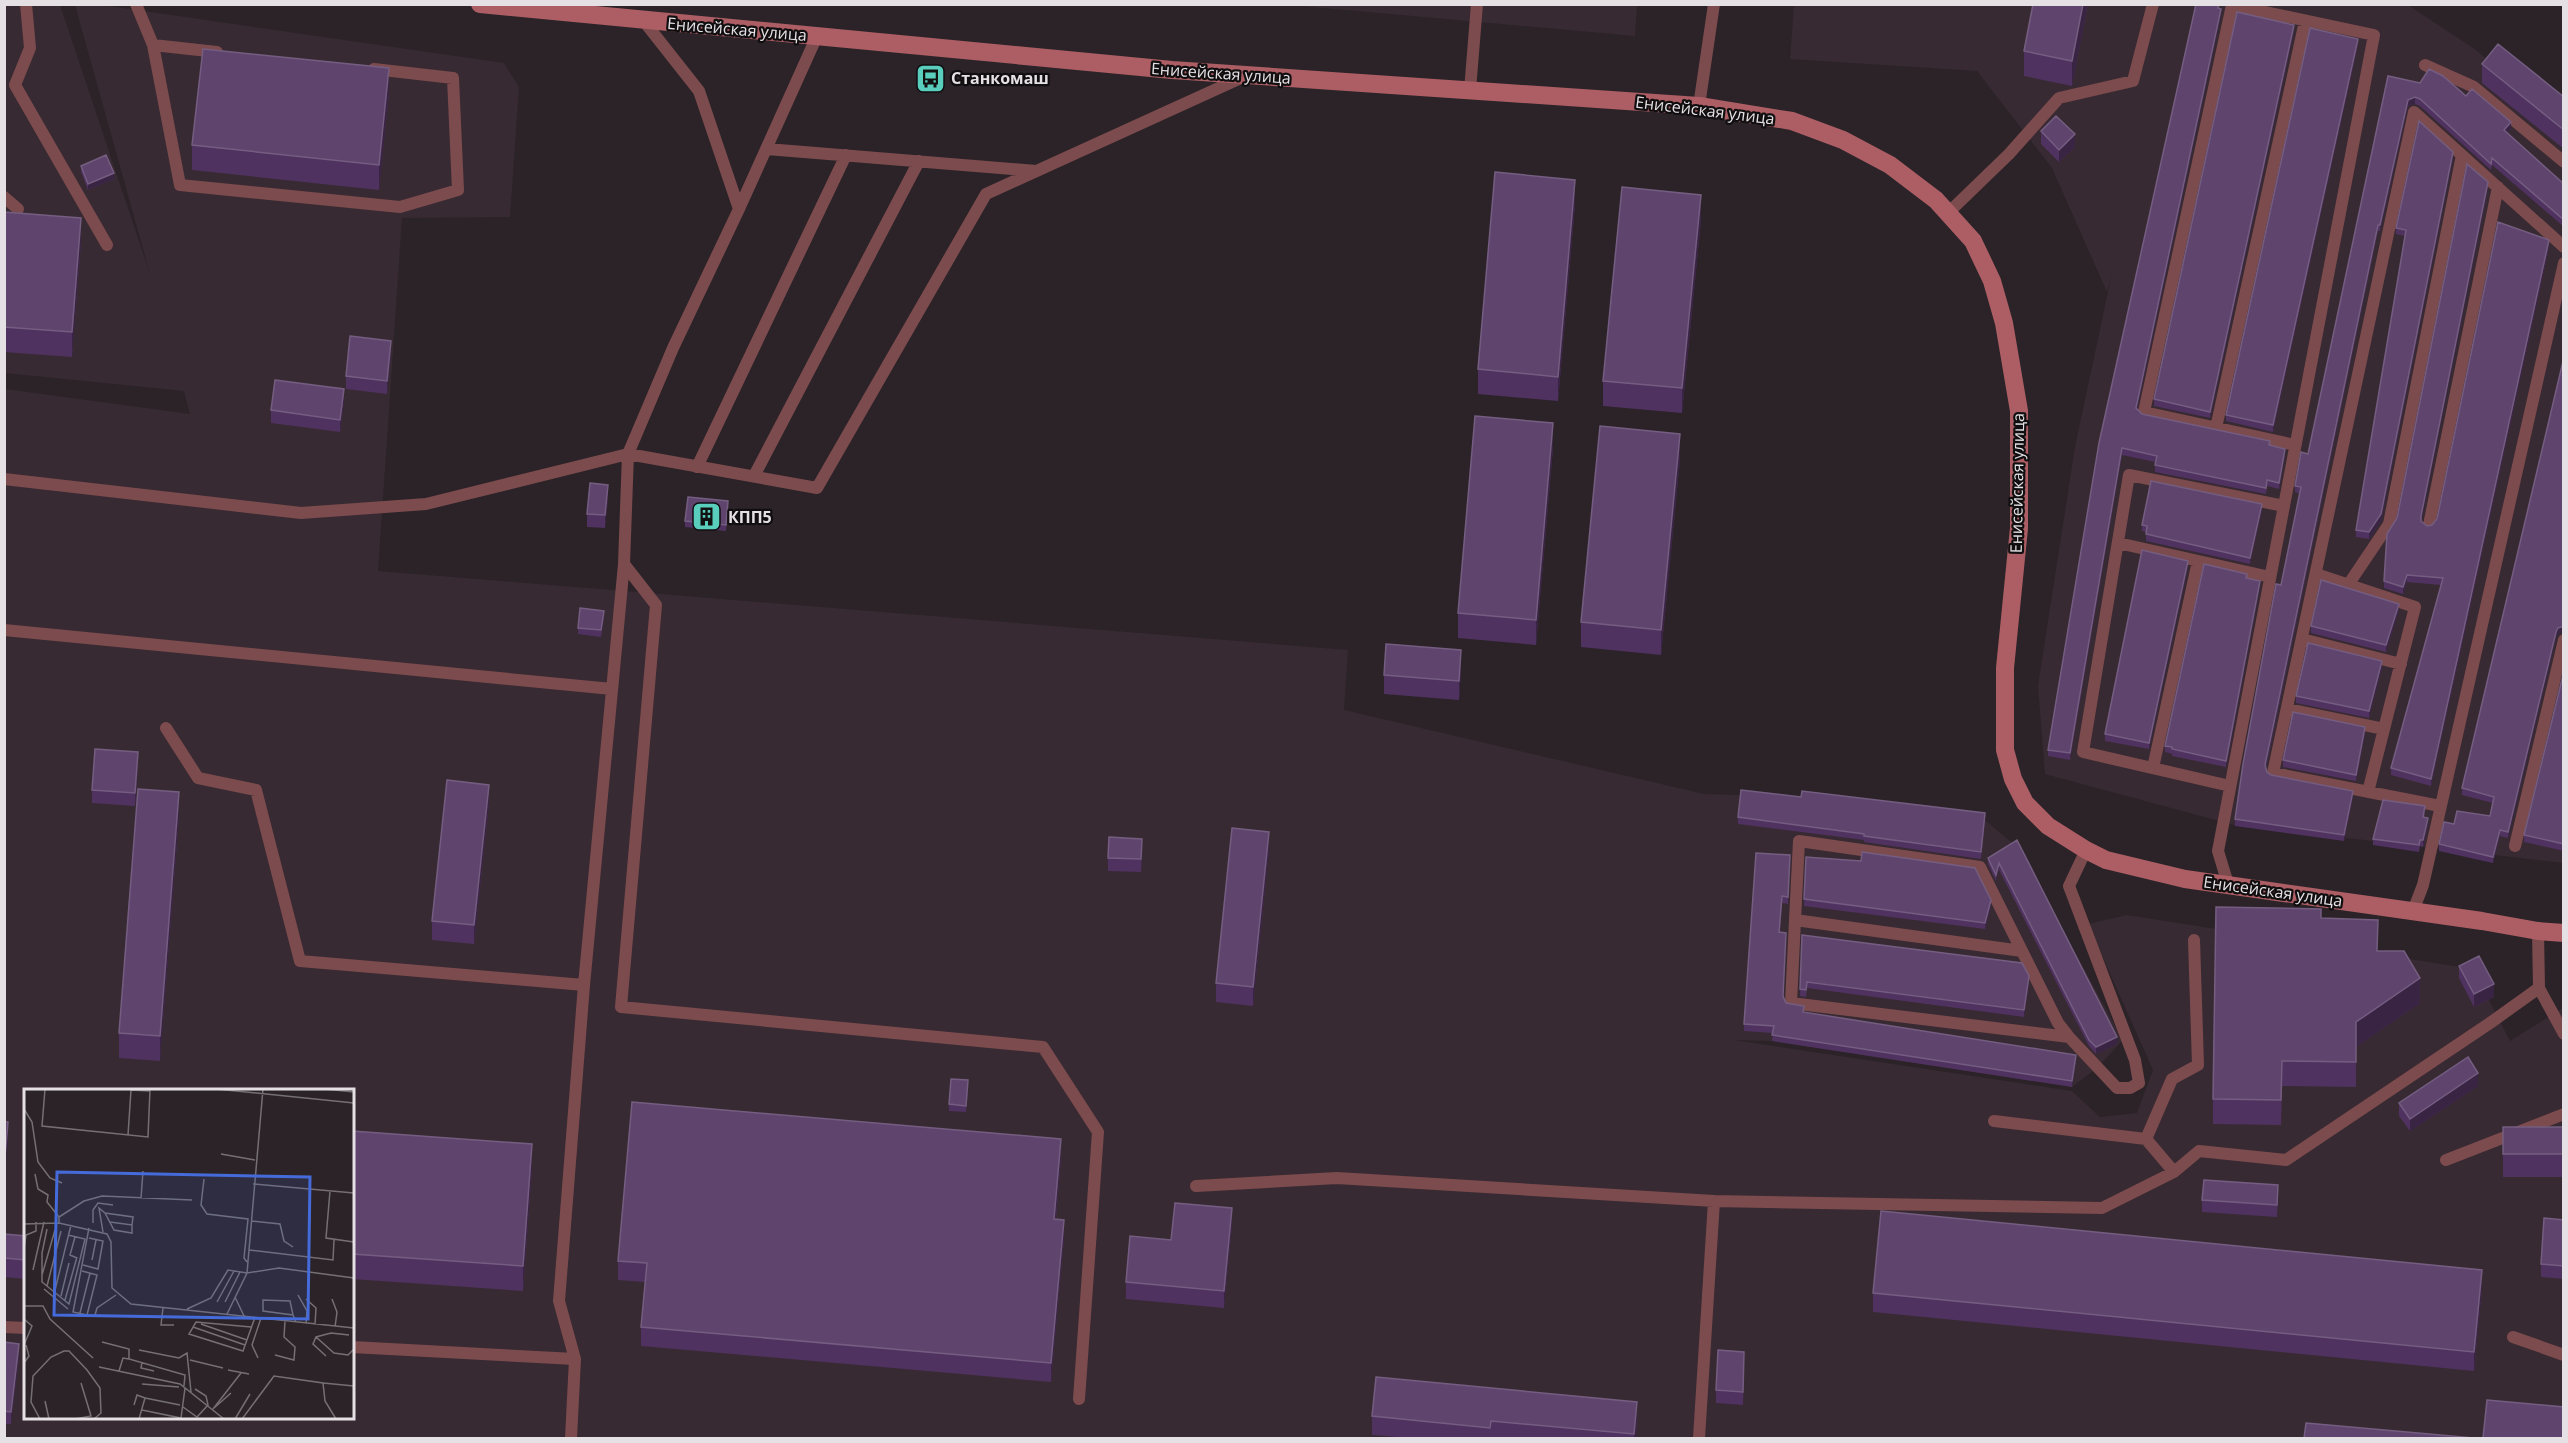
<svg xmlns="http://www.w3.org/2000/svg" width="2568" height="1443" viewBox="0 0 2568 1443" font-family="'Open Sans',sans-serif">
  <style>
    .built { fill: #382a32; fill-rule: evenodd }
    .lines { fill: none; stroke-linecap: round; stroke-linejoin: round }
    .lane { stroke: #7c4b4e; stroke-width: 12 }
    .secondary { stroke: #ac5e64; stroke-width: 18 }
    .wall { fill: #4f3260 }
    .shaded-wall { fill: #3a2444 }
    .building { fill: #5f456e; stroke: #745d80; stroke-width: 1.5 }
    .labels { text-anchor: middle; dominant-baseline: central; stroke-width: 4.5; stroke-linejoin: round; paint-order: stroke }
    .street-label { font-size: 16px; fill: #e5e0e3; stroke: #110e10 }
    .poi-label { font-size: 16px; font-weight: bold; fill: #e5e0e3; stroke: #110e10; text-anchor: start }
    .inset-road { fill: none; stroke: #756f73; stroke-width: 1.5 }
    .view { fill: #456bda; fill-opacity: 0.15; stroke: #456bda; stroke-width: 3 }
    .inset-edge { fill: none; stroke: #e5e0e3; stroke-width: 3 }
  </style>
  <rect width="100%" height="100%" fill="#2b2328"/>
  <path class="built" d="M5,5H60L150,274L75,5H102L504,63L519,87L510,217L402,218L378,571L1348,650L1344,710L1704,794L1802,797L1985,820L2017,847L2123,1040L2097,1068L2072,1087L1772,1041L1734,1040L2072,1091L2100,1117L2137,1113L2153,1070L2088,924L2127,915L2473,969L2510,1041L2563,1008V1438H5V389L190,414L184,391L5,373ZM26,1090H352V1418H26Z
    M1291,5H1637L1635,36Z
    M1794,5H2408L2473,48L2563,120V863L2234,825L2045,774L2038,686L2075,447L2112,273L2107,292L2052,168L1977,71L1790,59Z"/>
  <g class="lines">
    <path class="lane" d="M26,4L30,48L15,85L107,245
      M136,4L153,45L217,52
      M643,20L699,91L739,209
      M153,45L180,185L400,207L458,190L453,78L374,69
      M2425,65L2474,87L2564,162
      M1470,90L1477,4
      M1699,106L1714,4
      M767,149L1036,171
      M4,197L18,209
      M1948,213L2009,154L2059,98L2133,81L2153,4
      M2216,428L2305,21
      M697,467L846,155
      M754,476L919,161
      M4,479L301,513L426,504L628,454L817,488L986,194L1243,77
      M2429,525L2498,187
      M2118,543L2270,577
      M624,564L656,605L621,1007L1043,1047L1098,1132L1079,1399
      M2316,574L2415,607L2368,792
      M2348,585L2389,524L2462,155
      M4,630L612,689
      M2302,639L2401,664
      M2287,709L2384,729
      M166,728L198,778L256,790L300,961L584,985
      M2153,768L2198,561
      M2230,786L2083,752L2129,475L2284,506
      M2440,806L2273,773L2414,112L2564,247
      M2515,846L2564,640
      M2228,884L2218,851L2374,35L2232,5L2144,412L2295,445
      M2413,911L2423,885L2564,263
      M1795,920L1799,841L1980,867L2058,1023L2069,1037
      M2022,951L1795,920L1791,1003L2069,1037L2117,1088H2130L2139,1083L2135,1060L2069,886L2086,850
      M2539,988L2564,1034
      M1994,1121L2146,1139L2172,1079L2198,1065L2194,940
      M2146,1139L2174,1172
      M2446,1160L2564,1114
      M1196,1186L1337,1178L1714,1201L2102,1208L2174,1172L2199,1151L2286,1160L2490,1023L2539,988L2538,931
      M4,1327L26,1328
      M2513,1337L2564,1355
      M352,1347L575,1359
      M571,1438L575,1359L559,1301L584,985L624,564L628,454L673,348L739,209L817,36
      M1699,1438L1714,1201"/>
    <path class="secondary" d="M480,4L1172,70L1699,106L1792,121L1843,140L1890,165L1936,200L1973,241L1992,281L2004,323L2019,411V528L2005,668V750L2013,779L2025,803L2048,826L2086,850L2106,860L2185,879L2482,921L2538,931L2564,933"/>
  </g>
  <path class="wall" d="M2033,4H2088L2072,86L2024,76V51Z
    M2220,4L2219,8L2221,15L2137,409L2142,414L2270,445L2285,455L2279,489L2267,486L2266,494L2155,472V462L2122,455L2070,760L2048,756V750Z
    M2294,31L2210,418L2154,406V399Z
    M2358,45L2273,432L2226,421V415Z
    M2482,64L2564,97V149L2482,83Z
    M2388,76L2466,96L2511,128L2507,133L2564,184V227L2492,165L2491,170L2420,106L2415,104L2408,106L2380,231H2378L2266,768L2267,772L2271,775L2353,797L2344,841L2235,826V819L2300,494L2295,492V486L2308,454Z
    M389,93L379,190L192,170V145Z
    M2041,131L2075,147L2059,162L2041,144Z
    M2453,158L2381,521L2369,539L2356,537V530L2405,236L2396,234V228Z
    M81,166L114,179L88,190L81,172Z
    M2488,189L2421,521L2427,526L2432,525L2437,519L2549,248L2431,786L2391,775V768L2441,585L2407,582L2403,594L2384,588V581L2397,518Z
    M1575,205L1558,401L1478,394V369Z
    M4,212L81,243L72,357L4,352Z
    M1701,220L1682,413L1603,406V381Z
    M391,354L387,394L346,389V376Z
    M344,402L340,432L271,423V410Z
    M1553,448L1536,645L1458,638V613Z
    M1680,459L1661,655L1581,647V622Z
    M608,498L605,528L587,527V514Z
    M728,508L726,531L685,527V521Z
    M2262,510L2250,564L2146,541V532L2142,531V525Z
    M2188,567L2149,749L2105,741V734Z
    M2247,578L2260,587L2226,767L2172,756V754L2165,752V746Z
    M2399,610L2386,652L2311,633V626Z
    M604,617L601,637L578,634V628Z
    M2558,634L2556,638L2508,838L2500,836L2493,863L2439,851V844L2454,824L2490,816L2493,803L2462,795V788Z
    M2382,668L2369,718L2296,703V696Z
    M1461,669L1459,700L1384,694V675Z
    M2564,671V851L2524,842V835Z
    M2365,734L2356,781L2283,767V760Z
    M138,765L135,806L92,803V790Z
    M489,804L474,944L432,940V921Z
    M2425,813L2424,817L2428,825L2423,847L2420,846L2419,852L2373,845V839Z
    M179,817L160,1061L119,1058V1033Z
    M1738,817L1985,820L1981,859L1864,842V840L1738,824Z
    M2017,840L2117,1044L2096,1054L2089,1046L1999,870L1996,881L1988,864V858Z
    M1142,851L1141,872L1108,871V858Z
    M1269,851L1253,1006L1216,1002V983Z
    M1790,855L1788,904L1782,903L1780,932L1783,997L1786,1003L1804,1012L2076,1061L2072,1087L1772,1041L1773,1033L1744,1031V1024Z
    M1806,857L1991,907L1985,929L1804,906Z
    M2321,918L2378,951L2420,1003L2356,1047V1087L2282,1086L2281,1125L2213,1124V1099Z
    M1802,935L2029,983L2024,1017L1807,988L1806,997L1800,996Z
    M2459,966L2494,997L2474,1007L2459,978Z
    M968,1086L966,1112L949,1111V1104Z
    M2478,1086L2410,1131L2399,1116V1103Z
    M2503,1127H2564V1177H2503Z
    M352,1131L532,1169L523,1291L352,1279Z
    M1061,1158L1056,1219L1064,1239L1051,1382L641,1346V1327L645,1282L618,1280V1261Z
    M2278,1198L2277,1217L2202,1212V1200Z
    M2564,1220V1279L2541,1277V1264Z
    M1232,1225L1224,1308L1126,1299V1282L1171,1240Z
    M4,1234L26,1236V1279L4,1277Z
    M2482,1289L2474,1371L1873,1312V1293Z
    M4,1342L19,1357L11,1424H4Z
    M1744,1364L1743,1405L1716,1403V1390Z
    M1372,1416L1637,1421L1636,1438H1409L1372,1435Z"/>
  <path class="shaded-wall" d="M2083,4H2088L2072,86V61Z
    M2221,9V15L2136,414V408Z
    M2294,25V31L2210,418V412Z
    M2358,39V45L2273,432V425Z
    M389,68V93L379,190V165Z
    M2415,97V104L2408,106L2380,231V225L2408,100Z
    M2511,122V128L2504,137V130Z
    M2075,134V147L2059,162V150Z
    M2453,152V158L2381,521L2369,539V532Z
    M114,173V179L88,190V184Z
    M1575,180V205L1558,401V377Z
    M2488,182V189L2421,523V516Z
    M1701,195V220L1682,413V388Z
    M81,218V243L72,357V332Z
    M2378,225V231L2265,771V765Z
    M2549,240V248L2431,786V779Z
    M391,341V354L387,394V381Z
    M344,389V402L340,432V420Z
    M1553,423V448L1536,645V620Z
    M1680,434V459L1661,655V630Z
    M2122,448V455L2070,760V753Z
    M2285,449V455L2279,489V483Z
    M608,485V498L605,528V515Z
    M2262,504V510L2250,564V558Z
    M2188,561V567L2149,749V743Z
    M2407,575V582L2403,594V587Z
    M2260,581V587L2226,767V761Z
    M2399,604V610L2386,652V645Z
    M2564,626V632L2558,634L2556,638L2508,838V832L2556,632L2558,628Z
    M1461,650V669L1459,700V681Z
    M2382,661V668L2369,718V711Z
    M2365,727V734L2356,781V775Z
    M138,752V765L135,806V793Z
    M489,785V804L474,944V925Z
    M2353,791V797L2344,841V835Z
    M179,792V817L160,1061V1036Z
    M1985,813V820L1981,859V852Z
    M2428,818V825L2423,847V840Z
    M2500,830V836L2493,863V857Z
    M1269,832V851L1253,1006V987Z
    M1999,863V870L1996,881V875Z
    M1991,900V907L1985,929V923Z
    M2029,976V983L2024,1017V1010Z
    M2420,978V1003L2356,1047V1087V1022Z
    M2494,984V997L2474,1007V994Z
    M2117,1037V1044L2096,1054V1047Z
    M2076,1055V1061L2072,1087V1081Z
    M2478,1073V1086L2410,1131V1119Z
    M8,1122V1141L4,1187V1168Z
    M1061,1139V1158L1054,1238V1219Z
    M532,1144V1169L523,1291V1266Z
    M1232,1208V1225L1224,1308V1291Z
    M1064,1220V1239L1051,1382V1363Z
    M2482,1270V1289L2474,1371V1352Z
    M19,1344V1357L11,1424V1412Z
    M1637,1402V1421L1636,1438H1634Z"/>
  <path class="building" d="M2033,4H2083L2072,61L2024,51Z
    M2196,4H2219L2218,8L2221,9L2136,408L2142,414L2270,441L2269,445L2285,449L2279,483L2267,480L2266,488L2155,465L2157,456L2122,448L2070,753L2048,750L2099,443Z
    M2237,12L2294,25L2210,412L2154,399Z
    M2310,28L2358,39L2273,425L2226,415Z
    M2498,44L2564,97V130L2482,64Z
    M203,49L389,68L379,165L192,145Z
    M2429,69L2443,76L2466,96L2472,89L2511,122L2504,130L2564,184V220L2492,158L2491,164L2420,99L2415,97L2408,100L2380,225H2378L2265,765L2267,772L2271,775L2353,791L2344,835L2235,819L2243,764L2276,584L2281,585L2301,487L2295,486L2301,452L2308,454L2388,76L2420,83Z
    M2056,116L2075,134L2059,150L2041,131Z
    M2419,121L2453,152L2381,514L2369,532L2356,530L2406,230L2396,228Z
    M106,155L114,173L88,184L81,166Z
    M2467,164L2488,182L2421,516V521L2427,526L2432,525L2437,519L2498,222L2549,240L2431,779L2391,768L2443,578L2407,575L2403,587L2384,581L2387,534L2397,518Z
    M1495,172L1575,180L1558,377L1478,369Z
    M1622,187L1701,195L1682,388L1603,381Z
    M4,212L81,218L72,332L4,327Z
    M350,336L391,341L387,381L346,376Z
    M2564,357V626L2558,628L2556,632L2508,832L2500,830L2493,857L2439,844L2444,822L2454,824L2457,811L2490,816L2494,797L2462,788Z
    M275,380L344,389L340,420L271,410Z
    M1475,416L1553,423L1536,620L1458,613Z
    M1600,426L1680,434L1661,630L1581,622Z
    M2151,481L2262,504L2250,558L2146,534L2147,526L2142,525Z
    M590,483L608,485L605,515L587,514Z
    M688,497L728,501L726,525L685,521Z
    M2142,550L2188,561L2149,743L2105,734Z
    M2204,564L2247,574L2246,578L2260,581L2226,761L2172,749V747L2165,746Z
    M2321,580L2399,604L2386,645L2311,626Z
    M580,608L604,611L601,630L578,628Z
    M2308,643L2382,661L2369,711L2296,696Z
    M1386,644L1461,650L1459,681L1384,675Z
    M2564,671V844L2524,835Z
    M2293,712L2365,727L2356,775L2283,760Z
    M95,749L138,752L135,793L92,790Z
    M447,780L489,785L474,925L432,921Z
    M138,789L179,792L160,1036L119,1033Z
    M1741,790L1801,797L1802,791L1985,813L1981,852L1864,836V834L1738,817Z
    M2383,800L2425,806L2423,817L2428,818L2423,840H2420L2419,845L2373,839Z
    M1232,828L1269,832L1253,987L1216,983Z
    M1109,837L1142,839L1141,859L1108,858Z
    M2017,840L2117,1037L2096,1047L2089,1040L1999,863L1996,875L1988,858Z
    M1862,852L1975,868L1991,900L1985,923L1804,899L1806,857L1861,861Z
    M1756,853L1790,855L1788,897L1782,896L1779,932L1786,933L1783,996L1786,1003L1804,1006L1803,1012L2076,1055L2072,1081L1772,1035L1774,1026L1744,1024Z
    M2216,907L2321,909V918L2378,920L2377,951H2404L2420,978L2356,1022V1062L2282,1061L2281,1100L2213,1099Z
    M1802,935L2022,963L2029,976L2024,1010L1807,982L1806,990L1800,989Z
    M2479,956L2494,984L2474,994L2459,966Z
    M2468,1057L2478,1073L2410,1119L2399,1103Z
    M951,1079L968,1080L966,1106L949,1104Z
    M632,1102L1061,1139L1054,1219L1064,1220L1051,1363L641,1327L647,1263L618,1261Z
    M4,1121L8,1122L4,1168Z
    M2503,1127H2564V1154H2503Z
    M352,1131L532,1144L523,1266L352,1254Z
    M2204,1180L2278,1185L2277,1205L2202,1200Z
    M1175,1203L1232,1208L1224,1291L1126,1282L1130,1236L1171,1240Z
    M1881,1211L2482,1270L2474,1352L1873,1293Z
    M2544,1218L2564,1220V1266L2541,1264Z
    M4,1234L26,1236V1260L4,1258Z
    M4,1342L19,1344L11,1412L4,1411Z
    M1718,1350L1744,1352L1743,1392L1716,1390Z
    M1376,1377L1637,1402L1634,1434L1491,1421L1490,1428L1372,1416Z
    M2487,1400L2564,1407V1438H2483Z
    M2306,1423L2474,1438H2304Z"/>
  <defs>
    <symbol id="bus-square" viewBox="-11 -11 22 22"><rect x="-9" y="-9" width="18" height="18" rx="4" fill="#5acebd" stroke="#110e10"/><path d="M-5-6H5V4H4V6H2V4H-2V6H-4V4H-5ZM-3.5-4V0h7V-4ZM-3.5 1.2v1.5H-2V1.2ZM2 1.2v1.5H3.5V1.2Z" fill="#111"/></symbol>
    <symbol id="building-square" viewBox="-11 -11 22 22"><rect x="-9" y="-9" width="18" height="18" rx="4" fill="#5acebd" stroke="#110e10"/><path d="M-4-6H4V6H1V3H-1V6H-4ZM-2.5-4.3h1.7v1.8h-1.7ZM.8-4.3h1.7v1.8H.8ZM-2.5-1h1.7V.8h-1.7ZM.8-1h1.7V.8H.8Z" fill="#111"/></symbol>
  </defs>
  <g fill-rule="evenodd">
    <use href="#bus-square" x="914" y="62" width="33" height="33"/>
    <use href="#building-square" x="690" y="500" width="33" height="33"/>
  </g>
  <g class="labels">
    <g class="street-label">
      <text transform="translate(737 29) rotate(5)">Енисейская улица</text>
      <text transform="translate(1221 73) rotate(4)">Енисейская улица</text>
      <text transform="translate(1705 110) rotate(7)">Енисейская улица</text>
      <text transform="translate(2017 483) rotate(-89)">Енисейская улица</text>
      <text transform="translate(2273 891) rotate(8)">Енисейская улица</text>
    </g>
    <g class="poi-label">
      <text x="951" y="78">Станкомаш</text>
      <text x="728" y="517">КПП5</text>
    </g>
  </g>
  <g transform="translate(24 1089)">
    <rect width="330" height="330" fill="#2b2328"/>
    <path class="inset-road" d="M21,0L18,37L124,48L126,0M192,0L330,14M301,0L330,3M0,20L8,33L14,73L26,89L38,94M104,46L107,1L126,2M197,65L231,71M11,85L14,100L24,106L23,113L35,128M180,90L177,116L183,125L224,130L220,169L223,173M229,95L330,104M306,102L302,149L330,153M117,109L119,82M81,124L90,141L108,144V136M228,132L256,135L260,152L269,158M35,134V128L60,112L78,107L168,111M69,134V121L74,114L89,116M0,135L35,134L83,145L87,153L88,199L107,215L330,239M23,140L18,164V193L45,215L61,150L44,146M79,143L75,119L81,124L109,128L108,136L86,133M51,148L46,166L53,169M0,160L2,146L12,142V133M225,161L309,171L310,151M0,166V200M68,171L72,151M59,176L74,180L79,152L65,149M9,181L20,133M58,182L73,186L63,226L49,223L65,139M18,186L31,141M23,197L37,142M20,200L44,220M31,201L47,136M274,206L283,222L282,235M37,207L45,174M211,208L220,227M282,210L292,219L291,236M308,210L313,223L311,238M41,211L53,168M193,213L210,182M201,213L216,183M0,217H19L26,230L69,269M139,219L137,236H150M163,220L187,209L204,181L223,184L255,179L330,189M56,224L66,184M203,225L223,184L239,0M71,226L73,219L92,206M269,226L266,212L239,211V222L269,226L272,233M0,230L8,237L0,256M177,235L223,251M169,238L221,256M227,238L172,233L165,245L219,262L230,231V228M292,248L310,264L324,266L330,260M78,253L105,260V270L161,286L160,297M115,261L155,269L163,264L167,303M251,266L270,271L271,258L260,248L261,232M302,267L289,255L292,248L307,244L325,246M234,269L228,256L237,229M166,271L199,279M118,273L117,279L130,282M0,274L5,267L2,256M75,278L156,295L200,330M204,281L225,285M95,282L99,269L105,270M299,294L330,297M118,295L155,298M121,309L156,316M21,312L25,330M110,316L113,306L121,309L115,330M159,318L173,328L184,316L182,307L171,300M190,319L207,304M189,320L217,284M118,321L157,329L161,299M16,330L7,313L9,287L27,268L40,262H45L63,281L76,299L77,324L70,330M51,330L67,327L57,294M211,330L226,305M218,330L250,287L299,294L301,312L312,330"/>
    <path class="view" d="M33,83L286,88L284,230L30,226Z"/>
    <rect width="330" height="330" class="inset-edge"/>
  </g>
  <rect width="2568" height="1443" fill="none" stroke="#e5e0e3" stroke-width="12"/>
</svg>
